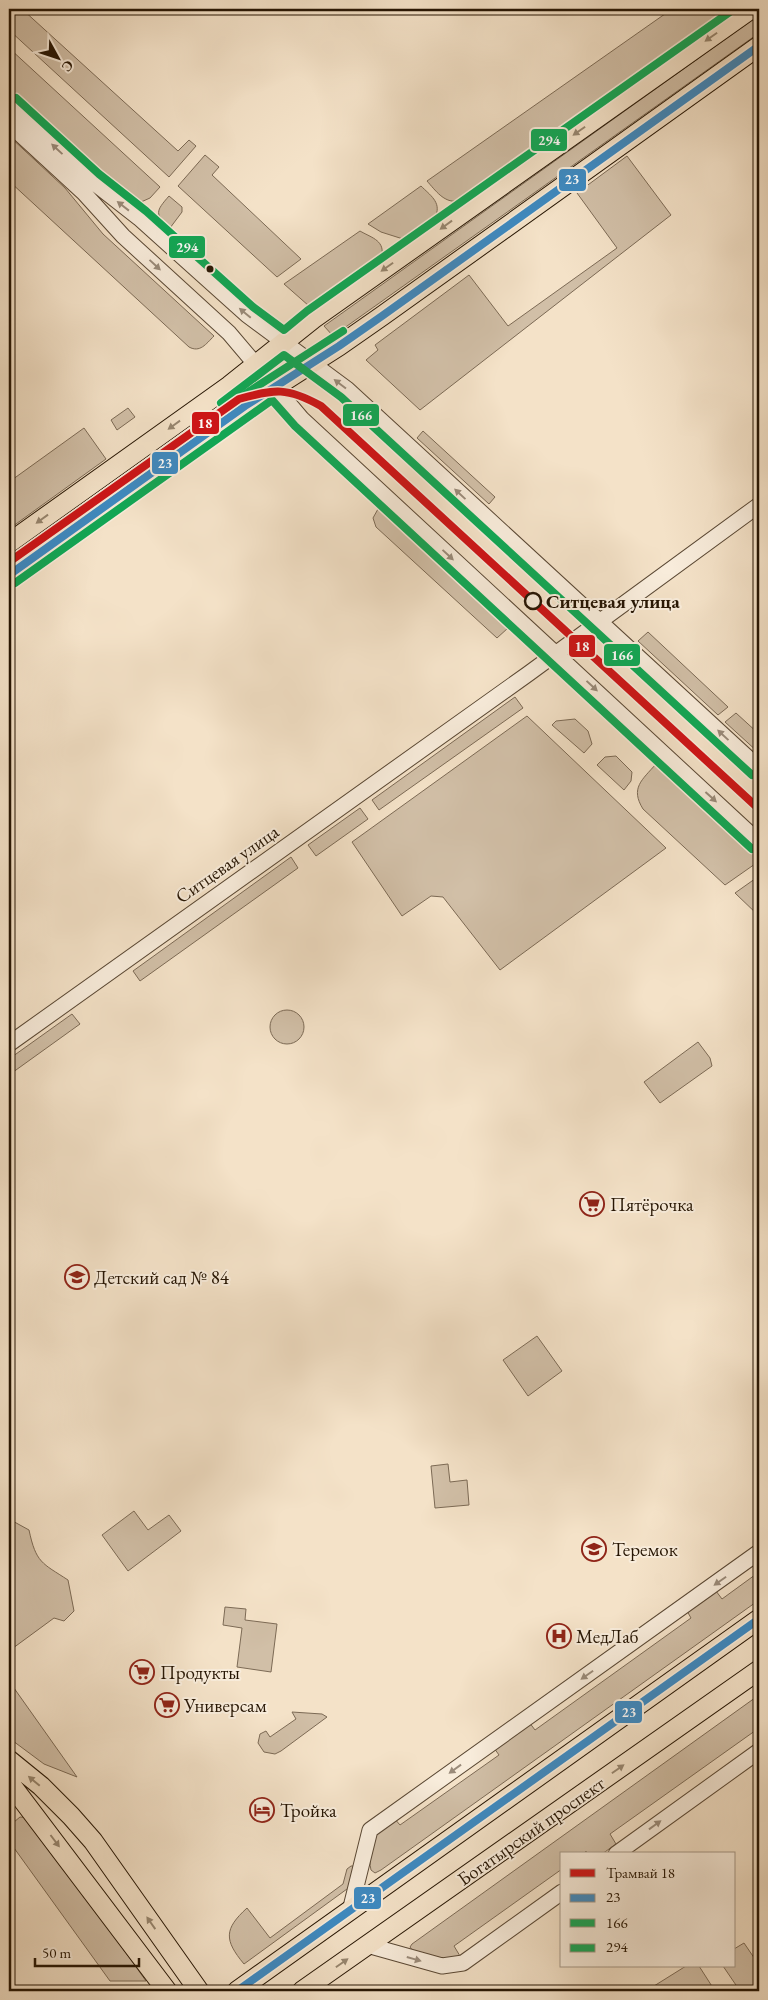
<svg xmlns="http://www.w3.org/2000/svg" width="768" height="2000" viewBox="0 0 768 2000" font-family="'EB Garamond',serif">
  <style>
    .green { fill: #d1bfa7; stroke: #7c6a55 }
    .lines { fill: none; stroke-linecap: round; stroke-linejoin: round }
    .minor-casing { stroke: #5a4834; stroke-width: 17 }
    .major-casing { stroke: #261503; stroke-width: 21 }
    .minor { stroke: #f8ecdb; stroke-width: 15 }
    .major { stroke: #f4e2c8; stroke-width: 19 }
    .bus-1-casing { stroke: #f8ecdb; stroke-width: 11 }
    .bus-2-casing { stroke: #f8ecdb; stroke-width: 11 }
    .bus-3-casing { stroke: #f8ecdb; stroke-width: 11 }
    .bus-1 { stroke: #3d8ac2; stroke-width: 8 }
    .bus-2 { stroke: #10a855; stroke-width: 8 }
    .bus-3 { stroke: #10a855; stroke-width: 8 }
    .tram-1-casing { stroke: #f8ecdb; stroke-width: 11 }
    .tram-1 { stroke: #ce1417; stroke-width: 8 }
    .oneway { fill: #97866f }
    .oneway2 { fill: #9a8b7a }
    .bus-dot { fill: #261503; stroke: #f8ecdb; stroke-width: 2 }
    .stop-dot { fill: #f8ecdb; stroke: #261503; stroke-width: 2.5 }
    .labels { text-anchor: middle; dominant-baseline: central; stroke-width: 4; stroke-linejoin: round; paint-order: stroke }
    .stop-label { font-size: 19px; font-weight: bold; fill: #261503; stroke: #f8ecdb; text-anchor: start }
    .street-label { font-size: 19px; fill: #261503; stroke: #f8ecdb }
    .poi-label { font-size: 19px; fill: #261503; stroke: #f8ecdb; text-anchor: start }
    .line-badge { stroke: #f8ecdb; stroke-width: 2 }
    .badge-label { font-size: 14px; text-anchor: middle; font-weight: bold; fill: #fff }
  </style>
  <rect width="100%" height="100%" fill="#f4e2c8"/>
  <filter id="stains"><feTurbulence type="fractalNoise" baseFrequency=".004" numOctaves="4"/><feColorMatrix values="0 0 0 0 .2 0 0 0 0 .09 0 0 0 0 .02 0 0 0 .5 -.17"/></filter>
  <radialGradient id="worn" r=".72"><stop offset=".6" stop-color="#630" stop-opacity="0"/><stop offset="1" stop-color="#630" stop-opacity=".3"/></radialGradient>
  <path class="green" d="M9,9H22L178,151L189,140L196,146L169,177L9,30Z
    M672,9H728L457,201C444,203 435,190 427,181Z
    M759,15V33L333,336L324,326Z
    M9,48L160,187L150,198L141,202L86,164L9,94Z
    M9,136L65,188L103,234L214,336C206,344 200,353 189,347L9,181Z
    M205,155L219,167L212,175L301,259L277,277L178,186Z
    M627,156L671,215L420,410L366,360L378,350L375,345L469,275L508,326L617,248L577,193Z
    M421,186C430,195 441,202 436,215L403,239L381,232L368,224Z
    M169,196L182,207V212L170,228C154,214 156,211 169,196Z
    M360,231C370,237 384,240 382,254L309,306L284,284Z
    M128,408L135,417L117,430L111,420Z
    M84,428L106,459L9,529V482Z
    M423,431L495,497L489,504L417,438Z
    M378,509L508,628L497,638L376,527L373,518Z
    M648,632L728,707L718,715L638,641Z
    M515,697L523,708L379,810L372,800Z
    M736,713L759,734V753L725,722Z
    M527,716L666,848L500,970L443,897L431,896L402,916L352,842Z
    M575,719L588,731L592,744L584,753L552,725L556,721Z
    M616,756L632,772L631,781L624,790L597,765L605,757Z
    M656,764L757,858L755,864L725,885L643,809C630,788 642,780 656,764Z
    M360,808L368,819L316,856L308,845Z
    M291,857L298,868L140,981L133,971Z
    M759,876V916L735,893Z
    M270 1027a17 17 0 1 1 34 0a17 17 0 1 1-34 0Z
    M72,1014L80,1024L9,1075V1059Z
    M698,1042L710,1058L712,1066L660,1103L644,1082Z
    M537,1336L562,1371L528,1396L503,1360Z
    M448,1464L450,1482L467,1480L469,1505L435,1508L431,1466Z
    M134,1511L148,1530L169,1515L181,1531L128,1571L102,1535Z
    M9,1519L29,1530C36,1563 42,1563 68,1580L74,1611L64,1621L54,1618L9,1651Z
    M759,1572V1600L381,1870L375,1873L371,1870C368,1859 372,1841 379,1831C382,1826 389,1822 394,1818L400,1825L499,1755L494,1748L529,1722L535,1730L691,1618L687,1611L716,1591L722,1599Z
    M225,1607L246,1609L245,1620L277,1624L271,1672L237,1667L242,1628L223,1625Z
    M9,1681L77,1777L44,1764L9,1738Z
    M759,1695V1728L610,1834L616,1844L602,1854H588L586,1851L583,1854H562V1869L454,1946L460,1956L449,1960L413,1951L410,1947L412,1944Z
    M292,1712L322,1714L327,1717L281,1751L275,1754L264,1752L258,1743L260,1734L266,1731L270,1737L296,1719Z
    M20,1817L30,1818L146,1981H110L9,1841L14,1822Z
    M351,1866H354L351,1885L347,1889L244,1964C224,1940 224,1929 247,1908L270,1938L343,1884L347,1869Z
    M744,1943L759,1965V1991H740L723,1966H734V1949Z
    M686,1966H699L715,1991H646Z"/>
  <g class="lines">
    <defs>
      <path id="minor" d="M9,105L93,182L139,218L247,315L347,389L759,768
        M9,124L84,193L123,236L229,333L302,419L759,842
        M9,1044L528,674L759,505
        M616,1854L759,1751
        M350,1911L370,1830L759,1552
        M367,1945L442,1966L463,1963L562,1892"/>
      <path id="major" d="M9,543L229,386L313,319L751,9
        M9,575L245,406L339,346L382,316L759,46
        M9,1760L41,1786L71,1816L93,1841L199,1991
        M9,1782L167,1991
        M237,1991L759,1619
        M302,1991L759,1670"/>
    </defs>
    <use href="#minor" class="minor-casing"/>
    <use href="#major" class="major-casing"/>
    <use href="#minor" class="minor"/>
    <use href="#major" class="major"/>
    <defs>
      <path id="bus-1" d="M9,575L245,406L339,346L382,316L759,46
        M237,1991L759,1619"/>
      <path id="bus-2" d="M221,403L284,355L341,397L752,775
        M15,583L272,400L295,426L752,849"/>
      <path id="bus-3" d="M16,98L99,174L146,211L253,307L284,330L307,311L734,9
        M9,563L239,398L343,331"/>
    </defs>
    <use href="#bus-1" class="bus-1-casing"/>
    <use href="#bus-2" class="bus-2-casing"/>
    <use href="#bus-3" class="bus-3-casing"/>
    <use href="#bus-1" class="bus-1"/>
    <use href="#bus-2" class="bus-2"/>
    <use href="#bus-3" class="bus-3"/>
    <defs>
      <path id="tram-1" d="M9,562L239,399C275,389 287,387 321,406L759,809"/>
    </defs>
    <use href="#tram-1" class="tram-1-casing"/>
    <use href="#tram-1" class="tram-1"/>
  </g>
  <defs><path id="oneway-solid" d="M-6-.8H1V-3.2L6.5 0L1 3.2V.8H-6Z" transform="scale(1.25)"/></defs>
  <g class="oneway">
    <use href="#oneway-solid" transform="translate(711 37) rotate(145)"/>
    <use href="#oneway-solid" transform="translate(579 131) rotate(145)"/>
    <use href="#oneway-solid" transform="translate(446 225) rotate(144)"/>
    <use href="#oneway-solid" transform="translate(387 267) rotate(145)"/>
    <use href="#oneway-solid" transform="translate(174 425) rotate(144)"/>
    <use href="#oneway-solid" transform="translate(42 519) rotate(144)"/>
    <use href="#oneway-solid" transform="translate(618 1769) rotate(-35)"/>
    <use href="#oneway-solid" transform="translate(34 1781) rotate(-140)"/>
    <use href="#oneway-solid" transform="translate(55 1841) rotate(53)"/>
    <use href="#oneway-solid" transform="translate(151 1923) rotate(-125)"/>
    <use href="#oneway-solid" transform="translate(342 1963) rotate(-35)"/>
  </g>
  <g class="oneway2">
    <use href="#oneway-solid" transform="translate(57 149) rotate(-137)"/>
    <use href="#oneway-solid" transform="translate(123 206) rotate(-142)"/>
    <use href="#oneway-solid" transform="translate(155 265) rotate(43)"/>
    <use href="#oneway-solid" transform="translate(245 313) rotate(-140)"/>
    <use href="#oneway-solid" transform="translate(340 384) rotate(-143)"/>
    <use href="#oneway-solid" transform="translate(460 494) rotate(-137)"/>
    <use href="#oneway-solid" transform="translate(448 555) rotate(43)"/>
    <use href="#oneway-solid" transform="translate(592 686) rotate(43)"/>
    <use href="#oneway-solid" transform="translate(723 735) rotate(-137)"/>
    <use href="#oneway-solid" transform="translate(711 797) rotate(42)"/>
    <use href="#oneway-solid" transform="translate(720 1581) rotate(145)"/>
    <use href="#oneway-solid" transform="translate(587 1675) rotate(145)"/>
    <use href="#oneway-solid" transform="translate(455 1769) rotate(144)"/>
    <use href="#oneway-solid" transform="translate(655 1825) rotate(-36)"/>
    <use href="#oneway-solid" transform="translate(414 1959) rotate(16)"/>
  </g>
  <defs>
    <symbol id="supermarket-ring" viewBox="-11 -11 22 22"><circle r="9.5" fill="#f8ecdb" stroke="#8f2418" stroke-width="1.5"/><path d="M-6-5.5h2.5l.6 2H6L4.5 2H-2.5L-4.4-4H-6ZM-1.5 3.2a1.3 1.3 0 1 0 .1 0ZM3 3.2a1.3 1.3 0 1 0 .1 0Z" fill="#8f2418"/></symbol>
    <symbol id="school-ring" viewBox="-11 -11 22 22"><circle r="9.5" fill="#f8ecdb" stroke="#8f2418" stroke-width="1.5"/><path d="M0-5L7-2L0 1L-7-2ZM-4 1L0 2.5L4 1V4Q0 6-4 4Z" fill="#8f2418"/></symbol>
    <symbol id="hospital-ring" viewBox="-11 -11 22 22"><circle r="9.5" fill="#f8ecdb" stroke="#8f2418" stroke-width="1.5"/><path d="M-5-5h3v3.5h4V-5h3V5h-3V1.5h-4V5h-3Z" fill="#8f2418"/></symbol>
    <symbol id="hotel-ring" viewBox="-11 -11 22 22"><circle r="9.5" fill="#f8ecdb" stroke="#8f2418" stroke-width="1.5"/><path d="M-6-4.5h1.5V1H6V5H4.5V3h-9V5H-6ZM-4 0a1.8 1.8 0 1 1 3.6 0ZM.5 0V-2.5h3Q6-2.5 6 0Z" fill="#8f2418"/></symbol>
  </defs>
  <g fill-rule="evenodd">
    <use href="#supermarket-ring" x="578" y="1190" width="28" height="28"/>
    <use href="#school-ring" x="63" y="1263" width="28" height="28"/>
    <use href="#school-ring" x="580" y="1535" width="28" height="28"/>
    <use href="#hospital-ring" x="545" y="1622" width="28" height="28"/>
    <use href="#supermarket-ring" x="128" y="1658" width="28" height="28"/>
    <use href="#supermarket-ring" x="153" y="1691" width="28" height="28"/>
    <use href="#hotel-ring" x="248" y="1796" width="28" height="28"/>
  </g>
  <circle class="bus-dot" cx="210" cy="269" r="4.5"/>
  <circle class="stop-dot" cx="533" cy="601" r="8"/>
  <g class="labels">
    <g class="stop-label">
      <text x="546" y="601">Ситцевая улица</text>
    </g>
    <g class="street-label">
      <text transform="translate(227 864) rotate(-35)">Ситцевая улица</text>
      <text transform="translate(531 1831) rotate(-35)">Богатырский проспект</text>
    </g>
    <g class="poi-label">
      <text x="610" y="1204">Пятёрочка</text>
      <text x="94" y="1277">Детский сад № 84</text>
      <text x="612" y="1549">Теремок</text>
      <text x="576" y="1636">МедЛаб</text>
      <text x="160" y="1672">Продукты</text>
      <text x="184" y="1705">Универсам</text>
      <text x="280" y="1810">Тройка</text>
    </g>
  </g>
  <g class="line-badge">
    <rect x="530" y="128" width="38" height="24" rx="5" fill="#10a855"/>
    <rect x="558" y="168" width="29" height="24" rx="5" fill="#3d8ac2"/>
    <rect x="168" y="235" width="38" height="24" rx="5" fill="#10a855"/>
    <rect x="342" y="403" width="38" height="24" rx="5" fill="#10a855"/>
    <rect x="191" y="411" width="29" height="24" rx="5" fill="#ce1417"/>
    <rect x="151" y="451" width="28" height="24" rx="5" fill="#3d8ac2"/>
    <rect x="568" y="634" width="28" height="24" rx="5" fill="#ce1417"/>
    <rect x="603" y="643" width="38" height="24" rx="5" fill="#10a855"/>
    <rect x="614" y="1700" width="29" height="24" rx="5" fill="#3d8ac2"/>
    <rect x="353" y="1886" width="29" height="24" rx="5" fill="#3d8ac2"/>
  </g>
  <g class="badge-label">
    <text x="549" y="145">294</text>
    <text x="572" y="184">23</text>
    <text x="187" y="252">294</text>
    <text x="361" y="420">166</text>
    <text x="205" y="428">18</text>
    <text x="165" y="468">23</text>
    <text x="582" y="651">18</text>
    <text x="622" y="660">166</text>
    <text x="629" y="1717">23</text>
    <text x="368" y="1903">23</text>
  </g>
  <rect width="768" height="2000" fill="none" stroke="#f4e2c8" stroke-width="30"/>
  <rect x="10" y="10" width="748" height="1980" fill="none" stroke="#261503" stroke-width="2.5"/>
  <rect x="15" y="15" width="738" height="1970" fill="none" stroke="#261503"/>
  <rect x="560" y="1852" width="175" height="115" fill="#f8ecdb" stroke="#a49685"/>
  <rect x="570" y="1869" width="25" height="8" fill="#ce1417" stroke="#a49685"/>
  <text x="606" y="1878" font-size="15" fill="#261503">Трамвай 18</text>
  <rect x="570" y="1894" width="25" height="8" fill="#3d8ac2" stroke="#a49685"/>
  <text x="606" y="1902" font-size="15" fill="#261503">23</text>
  <rect x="570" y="1919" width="25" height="8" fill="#10a855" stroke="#a49685"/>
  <text x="606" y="1928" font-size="15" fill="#261503">166</text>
  <rect x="570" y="1944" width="25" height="8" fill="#10a855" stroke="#a49685"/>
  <text x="606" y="1952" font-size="15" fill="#261503">294</text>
  <g transform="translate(58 58) rotate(130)" stroke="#f8ecdb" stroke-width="4" paint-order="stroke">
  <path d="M0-4L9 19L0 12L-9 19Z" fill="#261503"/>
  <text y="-8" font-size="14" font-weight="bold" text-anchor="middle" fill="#261503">С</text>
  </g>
  <path d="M35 1958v8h104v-8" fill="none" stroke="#261503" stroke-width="2.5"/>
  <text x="42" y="1958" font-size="15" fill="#261503" stroke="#f8ecdb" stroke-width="4" paint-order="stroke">50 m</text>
  <rect width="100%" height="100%" filter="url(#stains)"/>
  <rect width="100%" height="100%" fill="url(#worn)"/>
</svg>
